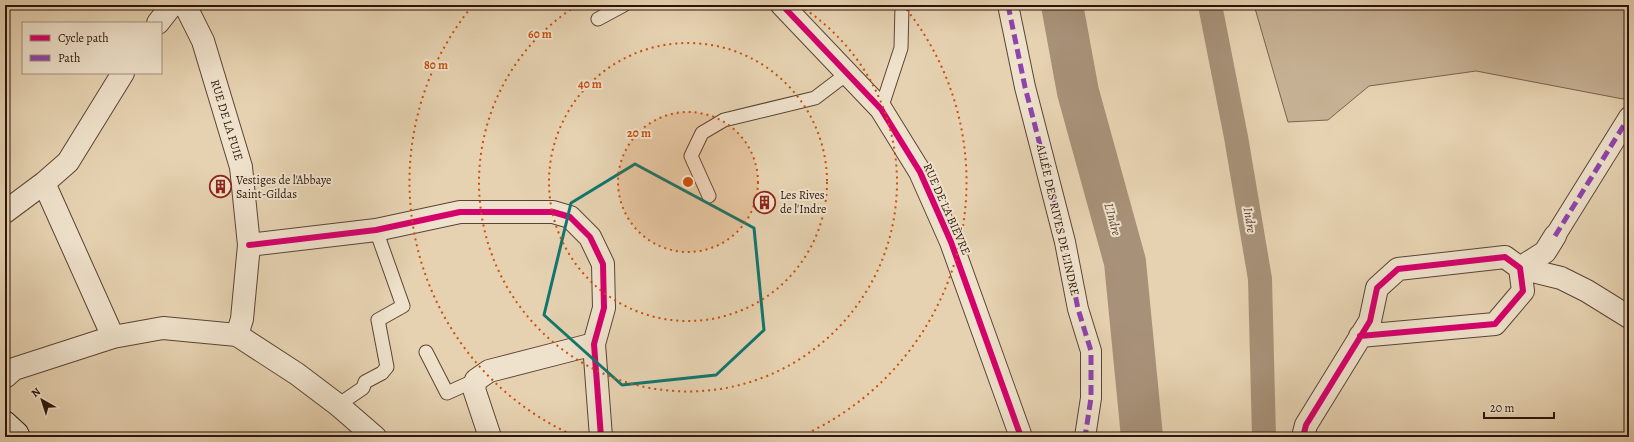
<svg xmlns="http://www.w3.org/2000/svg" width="1634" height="442" viewBox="0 0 1634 442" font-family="Alegreya,serif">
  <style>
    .green { fill: #c7b295; stroke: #7a6350 }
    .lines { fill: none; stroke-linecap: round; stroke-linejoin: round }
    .canal { stroke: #a79178; stroke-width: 24 }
    .river { stroke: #a79178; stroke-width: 42 }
    .service-casing { stroke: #5b4434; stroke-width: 15 }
    .pedestrian-casing { stroke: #5b4434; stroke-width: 22 }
    .minor-casing { stroke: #5b4434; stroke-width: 24 }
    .secondary-casing { stroke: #2d140a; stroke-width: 24 }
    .service { stroke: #efe2cc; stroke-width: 13 }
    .pedestrian { stroke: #efe2cc; stroke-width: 20 }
    .minor { stroke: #efe2cc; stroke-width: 22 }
    .secondary { stroke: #efe2cc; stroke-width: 22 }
    .quiet { stroke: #8e44ad; stroke-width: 5; stroke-dasharray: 10 5; stroke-linecap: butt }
    .cycleway-casing { stroke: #efe2cc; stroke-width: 8 }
    .cycleway { stroke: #d6006c; stroke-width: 6 }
    .marked { fill: none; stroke: #0f766e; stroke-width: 3; stroke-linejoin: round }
    .ring { fill: none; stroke: #cc4f0c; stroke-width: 2; stroke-dasharray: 2 4 }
    .labels { text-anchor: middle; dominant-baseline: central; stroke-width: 4; stroke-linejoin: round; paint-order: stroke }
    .street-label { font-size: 12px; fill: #2d140a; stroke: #efe2cc }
    .poi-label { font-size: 12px; fill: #2d140a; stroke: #efe2cc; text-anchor: start }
    .water-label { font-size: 13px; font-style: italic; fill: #5e4636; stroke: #efe2cc }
    .centre { fill: #cc4f0c; stroke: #efe2cc; stroke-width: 2 }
    .ring-label { font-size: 12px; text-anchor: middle; font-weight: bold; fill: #cc4f0c; stroke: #efe2cc; stroke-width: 4; stroke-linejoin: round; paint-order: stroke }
  </style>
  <rect width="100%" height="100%" fill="#e6d2b1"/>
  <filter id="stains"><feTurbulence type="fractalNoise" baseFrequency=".005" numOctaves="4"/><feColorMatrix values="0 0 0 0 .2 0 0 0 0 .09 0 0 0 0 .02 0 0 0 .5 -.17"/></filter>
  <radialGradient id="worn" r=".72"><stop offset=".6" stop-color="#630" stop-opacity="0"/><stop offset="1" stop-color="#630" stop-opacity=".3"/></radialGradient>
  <path class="green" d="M1254,5H1629V92L1623,99L1476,71L1369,86L1328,120L1288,122Z"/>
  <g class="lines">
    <path class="canal" d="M1210,5L1236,137L1260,279L1264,437"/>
    <path class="river" d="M1062,5L1078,92L1125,262L1142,437"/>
    <defs>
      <path id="service" d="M598,19L624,5
        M881,109L901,48L902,5
        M709,196L691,156L702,133L724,120L815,98L848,73
        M426,352L447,393L476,380
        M338,405L363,388L365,382L382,373L387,367L378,320L403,306L376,230"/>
      <path id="pedestrian" d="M1008,5L1025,87L1065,242L1078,309L1091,351V398L1085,437
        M1555,236L1629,117"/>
      <path id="minor" d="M185,5L203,41L241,167L249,245L242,319L237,335
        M782,5L881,109L920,172L951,242L1021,437
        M158,23L172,5
        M44,183L113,337
        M5,212L44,183L68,162L123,73
        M1555,236L1545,252L1520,268L1561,278L1587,291L1629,317
        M249,245L376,230L460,212H553L570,217L590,237L603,264L604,308L594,344L601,437
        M5,377L14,369L113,337L163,328L237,335L297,374L338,405L375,437
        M490,437L474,389L476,380L489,371L594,344
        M1303,437L1306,425L1370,321L1377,288L1398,269L1505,257L1520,268L1523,291L1495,324L1360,336"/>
      <path id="secondary" d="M5,422L17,433L19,437"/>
    </defs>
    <use href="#service" class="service-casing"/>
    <use href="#pedestrian" class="pedestrian-casing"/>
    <use href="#minor" class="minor-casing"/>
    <use href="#secondary" class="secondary-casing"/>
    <use href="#service" class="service"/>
    <use href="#pedestrian" class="pedestrian"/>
    <use href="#minor" class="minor"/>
    <use href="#secondary" class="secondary"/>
    <path class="quiet" d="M1008,5L1025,87L1065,242L1078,309L1091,351V398L1085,437
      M1555,236L1629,117"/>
    <defs>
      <path id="cycleway" d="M782,5L881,109L920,172L951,242L1021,437
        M249,245L376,230L460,212H553L570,217L590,237L603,264L604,308L594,344L601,437
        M1303,437L1306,425L1370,321L1377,288L1398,269L1505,257L1520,268L1523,291L1495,324L1360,336"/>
    </defs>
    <use href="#cycleway" class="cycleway-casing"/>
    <use href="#cycleway" class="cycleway"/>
  </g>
  <path class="marked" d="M635,164L754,228L764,330L716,375L622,385L544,315L571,203Z"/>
  <circle cx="688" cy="182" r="70" fill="#cc4f0c" fill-opacity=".12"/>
  <g class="ring">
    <circle cx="688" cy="182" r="70"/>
    <circle cx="688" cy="182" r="139"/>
    <path d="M800 6A209 209 0 1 1 576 6"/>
    <path d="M577 437A278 278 0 0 1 473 5M903 5A278 278 0 0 1 799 437"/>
  </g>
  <defs>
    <symbol id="building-ring" viewBox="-11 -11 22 22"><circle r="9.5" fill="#efe2cc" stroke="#8f2418" stroke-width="1.5"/><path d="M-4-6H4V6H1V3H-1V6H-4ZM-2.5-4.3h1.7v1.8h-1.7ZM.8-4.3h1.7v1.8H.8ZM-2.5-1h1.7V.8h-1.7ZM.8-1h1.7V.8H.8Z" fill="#8f2418"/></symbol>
  </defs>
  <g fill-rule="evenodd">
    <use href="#building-ring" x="208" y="174" width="25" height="25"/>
    <use href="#building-ring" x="752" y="190" width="25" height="25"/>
  </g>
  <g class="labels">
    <g class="street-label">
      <text transform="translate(227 120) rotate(73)">RUE DE LA FUIE</text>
      <text transform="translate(947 209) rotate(66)">RUE DE LA BIÈVRE</text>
      <text transform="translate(1058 220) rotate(77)">ALLÉE DES RIVES DE L'INDRE</text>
    </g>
    <g class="poi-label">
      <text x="236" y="180">Vestiges de l'Abbaye<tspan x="236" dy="14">Saint-Gildas</tspan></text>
      <text x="780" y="195">Les Rives<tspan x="780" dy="14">de l'Indre</tspan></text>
    </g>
    <g class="water-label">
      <text transform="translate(1113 219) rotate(75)">L'Indre</text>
      <text transform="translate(1250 220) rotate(81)">Indre</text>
    </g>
  </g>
  <circle cx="688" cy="182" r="6" class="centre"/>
  <g class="ring-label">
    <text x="540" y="38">60 m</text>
    <text x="436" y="69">80 m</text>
    <text x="590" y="88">40 m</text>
    <text x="639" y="137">20 m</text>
  </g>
  <rect width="1634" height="442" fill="none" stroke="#e6d2b1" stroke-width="20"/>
  <rect x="6" y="6" width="1622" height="430" fill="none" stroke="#2d140a" stroke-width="2"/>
  <rect x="10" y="10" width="1614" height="422" fill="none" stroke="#2d140a"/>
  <rect x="22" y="22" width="140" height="52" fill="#efe2cc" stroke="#a1907e"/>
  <rect x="30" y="35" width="20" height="6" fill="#d6006c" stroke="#a1907e"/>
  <text x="58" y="42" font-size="12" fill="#2d140a">Cycle path</text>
  <rect x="30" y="55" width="20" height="6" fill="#8e44ad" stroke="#a1907e"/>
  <text x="58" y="62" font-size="12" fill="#2d140a">Path</text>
  <g transform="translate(42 400) rotate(321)" stroke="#efe2cc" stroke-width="3" paint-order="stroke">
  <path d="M0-3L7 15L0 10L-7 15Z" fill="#2d140a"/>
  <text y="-6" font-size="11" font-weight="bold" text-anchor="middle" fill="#2d140a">N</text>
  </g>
  <path d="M1484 412v6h70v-6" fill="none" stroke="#2d140a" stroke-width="2"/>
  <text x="1490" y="412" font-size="12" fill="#2d140a" stroke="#efe2cc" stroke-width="3" paint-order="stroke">20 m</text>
  <rect width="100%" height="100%" filter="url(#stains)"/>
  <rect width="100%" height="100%" fill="url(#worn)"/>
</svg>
